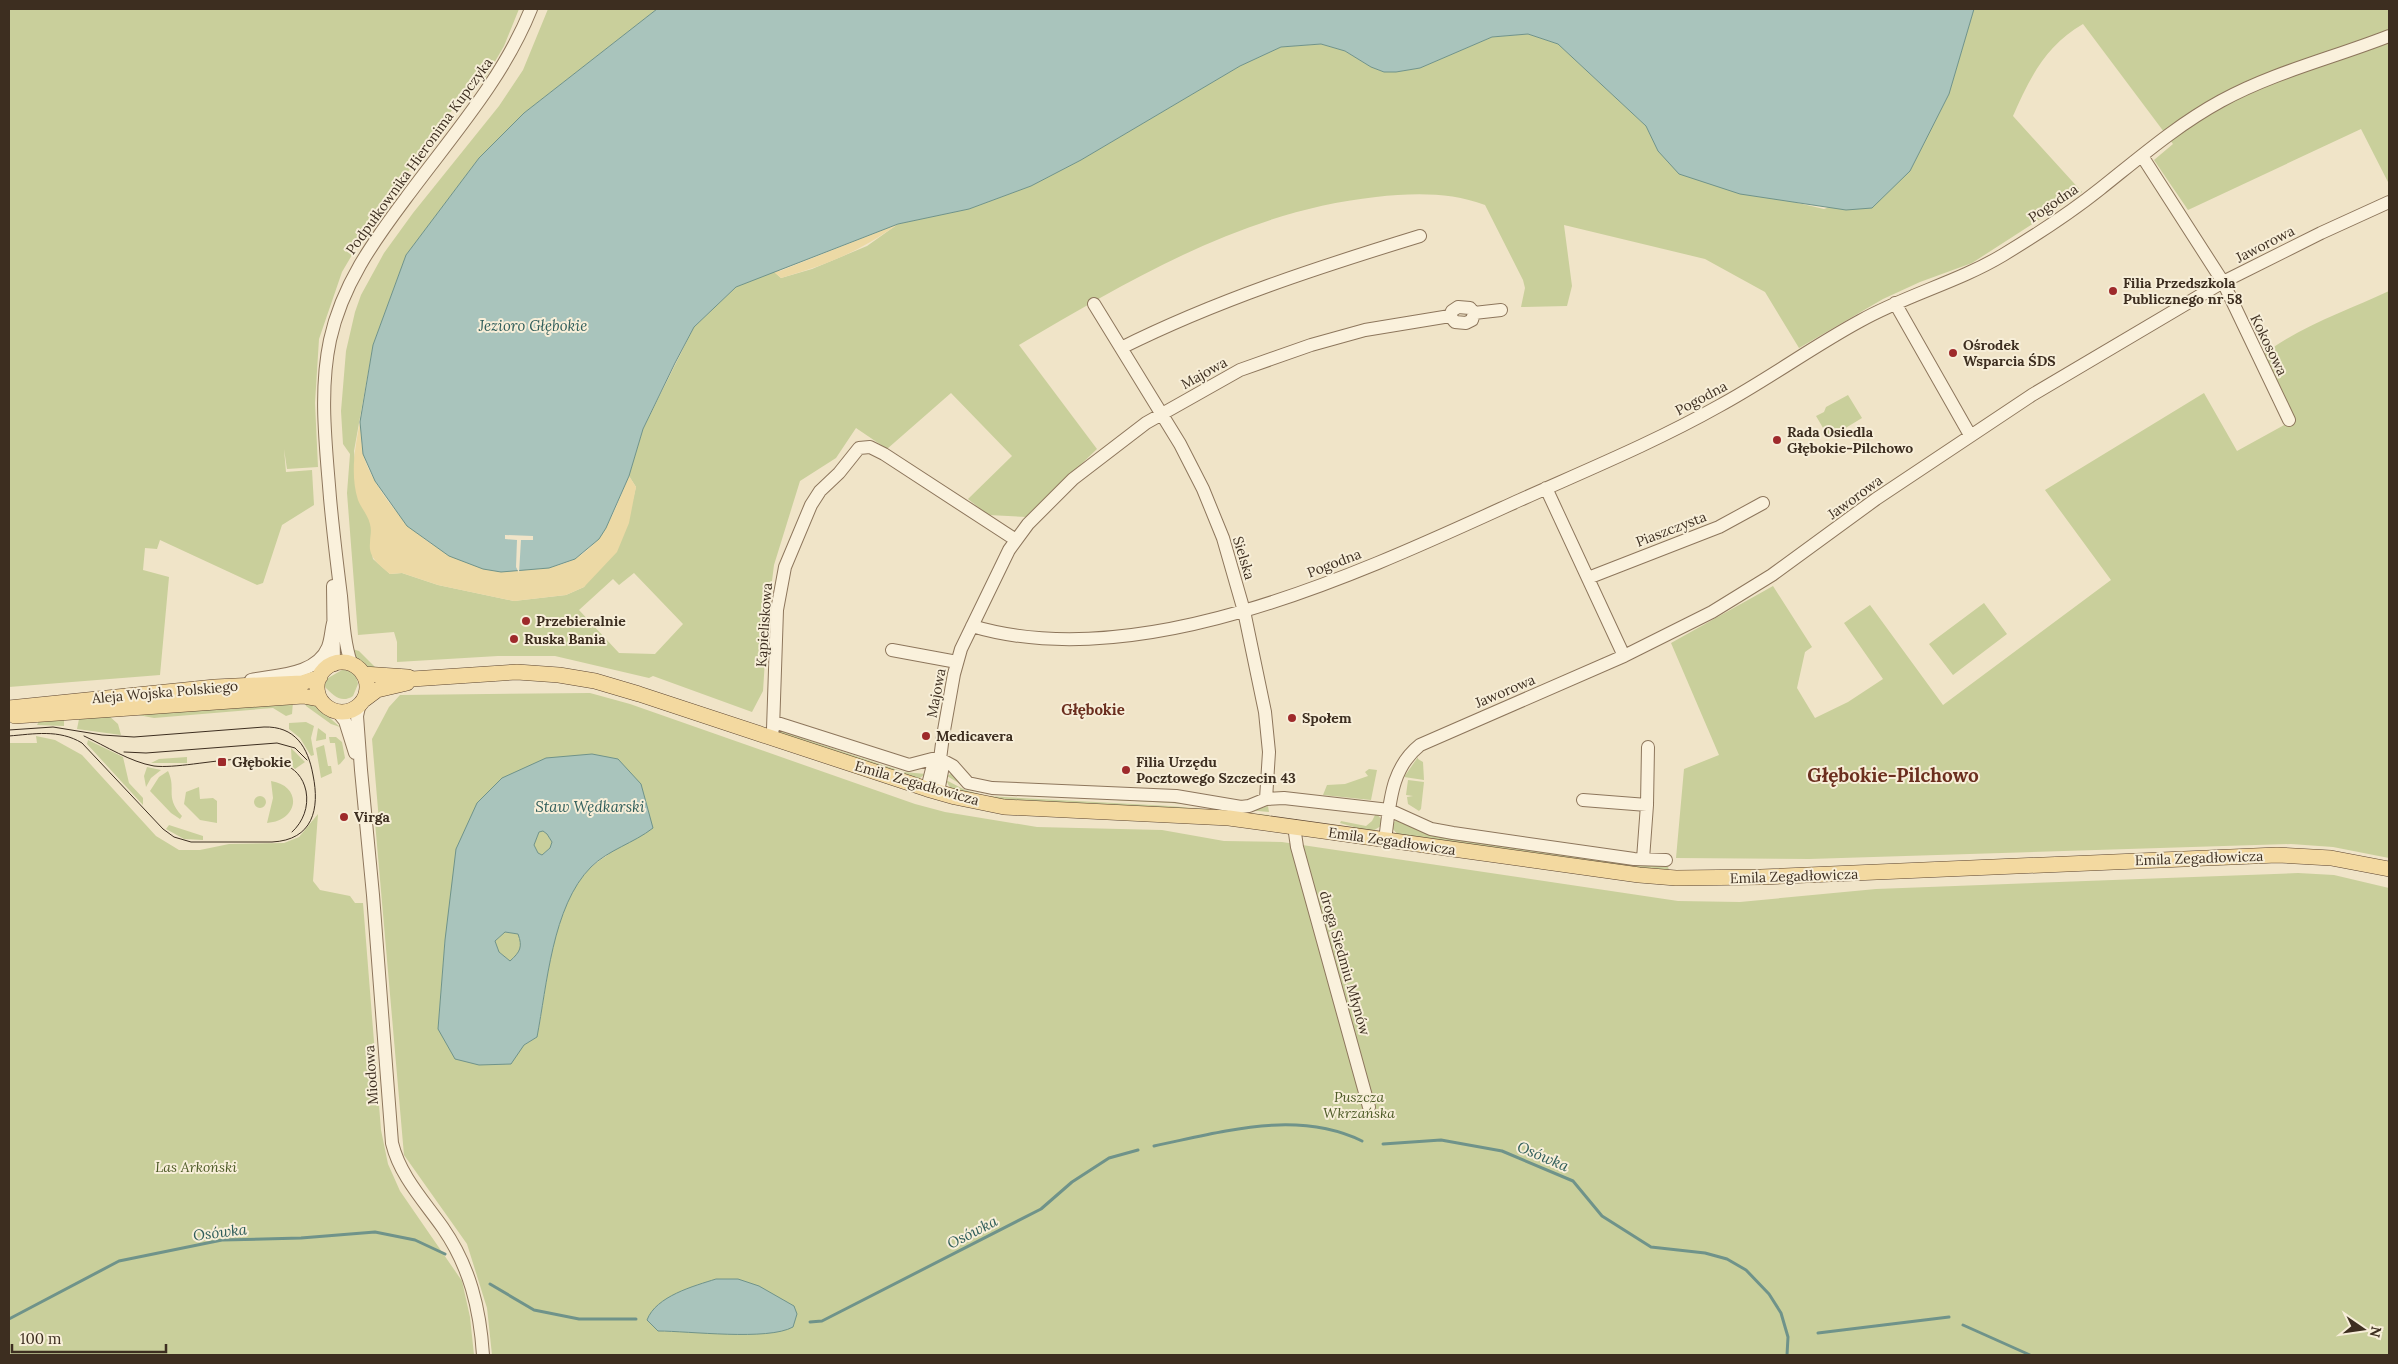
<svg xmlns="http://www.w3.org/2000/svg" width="2398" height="1364" viewBox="0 0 2398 1364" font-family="Lora,serif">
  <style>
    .green { fill: #c9cf9b; fill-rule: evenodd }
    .sand { fill: #ecd9a5 }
    .water { fill: #a9c4bc; stroke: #6f938a; fill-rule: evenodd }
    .pier { fill: #f0e4c8 }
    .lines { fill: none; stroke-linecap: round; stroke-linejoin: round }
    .stream { stroke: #6f938a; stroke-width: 3 }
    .minor-casing { stroke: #8d765c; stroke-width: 14 }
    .major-casing { stroke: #5b4430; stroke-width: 16 }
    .minor { stroke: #faf1dc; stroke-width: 12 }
    .major { stroke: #f3d9a0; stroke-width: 15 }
    .tram { stroke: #3d2e20; stroke-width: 1 }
    .poi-dot { fill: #9e2a2b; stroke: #f7eed8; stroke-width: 2 }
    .labels { text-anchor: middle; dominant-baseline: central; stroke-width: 4; stroke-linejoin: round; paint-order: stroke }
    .street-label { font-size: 14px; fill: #3d2e20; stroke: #f7eed8 }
    .poi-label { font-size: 14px; font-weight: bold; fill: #3d2e20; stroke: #f7eed8; text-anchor: start }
    .park-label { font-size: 14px; font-style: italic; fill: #4d5a26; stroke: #f7eed8 }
    .water-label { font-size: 15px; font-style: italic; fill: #2f5d5a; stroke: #f7eed8 }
    .neighbourhood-label { font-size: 15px; font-weight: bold; fill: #6b2e1e; stroke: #f7eed8 }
    .district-label { font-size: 19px; font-weight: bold; fill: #6b2e1e; stroke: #f7eed8 }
  </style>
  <rect width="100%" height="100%" fill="#f0e4c8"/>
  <path class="green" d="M9,9H519L504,46L486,77L460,101L429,137L387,207L359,243L342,272L319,339L315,403L318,467L287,469L284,449L286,472L312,470L314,505L282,525L263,583L257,585L160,540L157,549L145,548L143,570L169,577L160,675L9,687Z
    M548,9H657L524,113L479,158L406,255L373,345L354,451L359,500L369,518L373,534L370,544L373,559L390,574L402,573L438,585L514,601L566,595L584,587L626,528L636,487L629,476L643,429L694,327L736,287L773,271L781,278L812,269L867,246L898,224L969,209L1031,186L1081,160L1240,66L1281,47L1321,44L1345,51L1371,67L1384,72H1396L1420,68L1492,37L1528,34L1558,44L1646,126L1658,151L1785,200L1824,209L1896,183L1910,171L1949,94L1974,9H2389V184L2361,129L2188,210L2154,160L2173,144L2083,24C2046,45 2029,79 2013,116L2082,192L1972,263L1920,282L1883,299L1799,348L1765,292L1705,259L1564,225L1572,286L1567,306L1521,307L1525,288L1523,280L1485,205C1450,192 1413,193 1376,197C1245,211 1131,279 1019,345L1097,449L1026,517L988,515L968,499L1012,456L951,393L887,449L856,428L836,458L800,481L774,565L768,613L763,691L752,712L653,676L649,678L555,656H498L397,662V642L394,632L358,635L347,493L350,454L343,444L341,411L346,351L355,312L361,295L384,253L413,213L499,106L523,70ZM634,573L683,624L655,654L619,653L579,610L613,579L619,585Z
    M2389,291V858L2333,847L2291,844L1809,859L1676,858L1684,769L1719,755L1671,643L1773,586L1812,647L1805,652L1797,688L1815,718L1848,702L1883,679L1844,623L1870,605L1943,705L2111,580L2045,490L2204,393L2237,451L2286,424L2254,362C2292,329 2344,312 2389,291Z
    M1848,395L1862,418L1829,438L1816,416L1824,412L1826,407Z
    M1984,603L2007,634L1953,675L1929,644Z
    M352,649L359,651L376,668H365L355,659Z
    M342,670C351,670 357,675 358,684L353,696C341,704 333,695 324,686L328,678Z
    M590,693L630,704L915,804L945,812L1037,827L1162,830L1224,841L1282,842L1678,901L1740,902L1876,889L2298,873L2334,875L2389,888V1355H492L487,1308L467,1244L404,1155L375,822L379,821L372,739L389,707L400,695ZM592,754L609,854C599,861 588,868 581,879C549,924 548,985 537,1037L524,1045L438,1029L445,940ZM716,1279L752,1334L658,1331L669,1298Z
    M305,701L315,705L340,727L331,724L306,706Z
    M293,702L292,714L286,716L273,708L154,718L138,715L142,712Z
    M108,715L118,724L121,735L77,729L79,719Z
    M40,719H64V726L37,725Z
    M306,722L314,726L311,738L314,755L311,756L300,738L289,729V723Z
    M318,728L326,734V739L316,741Z
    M780,731L904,772L926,774L918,779L781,734Z
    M36,736L55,740L82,755L156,836L179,850H200L229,844L284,843L299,837L318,814L313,881L320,890L350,896L355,903H363L381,1130L388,1164L400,1191L462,1281L470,1317L474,1355H9V743H37Z
    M329,737H336L342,742L345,758L340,764L338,765L335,743H330Z
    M88,740L123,757L129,783L143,798V805L87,744Z
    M324,745L328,766H331L332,773L321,778L316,748Z
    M291,748L305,762L295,769L292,766Z
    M187,757V763H151L159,759Z
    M1418,757V759L1423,762L1424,780L1404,777Z
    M147,767L161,770L151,778L146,787L144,776Z
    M1369,769L1377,770L1371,800L1323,795L1327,785L1345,784L1368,776L1365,772Z
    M168,771C177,790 164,796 182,816L180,819L171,813L150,791L159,777Z
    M952,773L962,784C1031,789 1101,794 1170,801C1198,803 1243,816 1268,806L1269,812L1171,803L987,793L967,788L947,776Z
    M946,780L965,790L986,796L1170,806L1269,815V818L1020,804L951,790Z
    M1408,780L1424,782L1421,809L1419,811L1408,804L1407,797L1413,796L1406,795Z
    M271,781C303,786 299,821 267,823L273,798Z
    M199,787L200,799L213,798L217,801V823L200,820L184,804L186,792Z
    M254 802a6 6 0 1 1 12 0a6 6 0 1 1-12 0Z
    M1376,813L1382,820L1381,826L1371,832L1340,823L1341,821L1366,826L1372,821Z
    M1398,819L1667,864L1670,873L1398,835L1393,829V823Z
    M169,825L203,836V840L184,839L166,829Z
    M543,831L547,834L552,842L550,848L542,855L538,853L534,845L539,832Z
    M505,932L518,934C523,947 520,952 510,961L499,952L495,941Z"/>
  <path class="sand" d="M898,224C859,252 826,265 781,278L773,271H780Z
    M360,422C361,432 361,443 363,453C366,467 375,482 383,494C416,543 465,574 526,570C548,568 569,566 586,551C609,533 618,501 629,476L636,487L629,523L617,552L584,587L566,595L514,601L438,585L402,573L390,574C380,565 368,558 370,543C370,535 372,532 370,524C368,515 361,508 358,500C350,475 355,447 360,422Z"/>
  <path class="water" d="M657,9H1974L1949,94L1910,171L1872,208L1846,210L1740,194L1679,174L1658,151L1646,126L1558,44L1528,34L1492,37L1420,68L1396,72H1384L1371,67L1345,51L1321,44L1281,47L1240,66L1081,160L1031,186L969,209L898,224L736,287L694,327L675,363L643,429L629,476L606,528L599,539L575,559L549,568L501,572L483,569L449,556L407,526L375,481L363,454L360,422L373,345L406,255L479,158L524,113Z
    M592,754L618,759L641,784L653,828C634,843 608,850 591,867C552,906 547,986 537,1037L524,1045L511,1064L479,1065L455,1059L438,1029L445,940L456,849L477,803L502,778L546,758ZM543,831L547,834L552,842L550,848L542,855L538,853L534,845L539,832ZM505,932L518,934C523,947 520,952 510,961L499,952L495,941Z
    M716,1279H738L759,1286L794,1306L797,1314L793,1327C768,1341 689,1331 658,1331L647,1320C656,1296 694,1286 716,1279Z"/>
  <path class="pier" d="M505,535L533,536V540H521L519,573L516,567L517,540L505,539Z"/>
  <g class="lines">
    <path class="stream" d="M1383,1144L1441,1140L1502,1151L1573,1181L1602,1216L1651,1247L1705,1253L1727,1259L1746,1270L1769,1294L1781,1313L1788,1337L1787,1355
      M1154,1146C1222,1132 1296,1109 1362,1141
      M490,1284L534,1310L579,1319H636
      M9,1319L119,1261L222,1240L301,1238L375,1232L415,1240L445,1254
      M810,1322L822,1321L1041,1209L1072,1182L1109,1158L1138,1150
      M1963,1325L2030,1355
      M1818,1333L1949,1317"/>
    <defs>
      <path id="minor" d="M2142,156L2223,282L2289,420
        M1895,303L1970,435
        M1094,304L1180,444L1203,489L1223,538L1244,611L1265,712L1269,752L1266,799
        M1474,313L1470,308L1458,307L1452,311L1450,316L1455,322L1466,323L1472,320L1474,313L1501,310
        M1121,348C1217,300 1319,267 1420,236
        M1546,488L1624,656
        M1588,578L1719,527L1763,503
        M333,586L334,665
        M972,626C1143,677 1366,570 1520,500C1587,470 1655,442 1719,406C1767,380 1812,347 1860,321C1906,295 1958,282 2003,255C2036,235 2070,213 2100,189C2139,158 2177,125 2221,101C2274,72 2333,58 2389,36
        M892,650L957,662
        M351,663C344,642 343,618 341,596C337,564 333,531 330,498C326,446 319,392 330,340C342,285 373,242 406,198C451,137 503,79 531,9
        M251,680C276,675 317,675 328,647C331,639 331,631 333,623
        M359,707L357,716L361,770L373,895L392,1143C400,1176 424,1201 443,1228C470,1267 480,1309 483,1355
        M337,711L345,721L355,753
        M774,722L909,765L932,759H940L953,766L968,783L992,788L1176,796L1241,807L1249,806L1266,799L1284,798L1389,810L1431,829L1453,833L1634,859L1666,860
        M773,729L777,610L785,567L811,505L820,491L839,473L859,448L870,447L884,454L1016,540
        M927,789L932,769L940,759
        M938,792L942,771L940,759L943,736L954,674L961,649L1009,550L1028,524L1073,479L1146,423L1240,370L1311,345L1365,330L1450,316
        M1583,800L1647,805
        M1294,826L1297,847L1369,1107
        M1385,840C1390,804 1390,769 1420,745L1624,656L1712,612L1772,575L1876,499L2032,395L2223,282L2321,233L2389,202
        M1643,859L1647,805L1648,747"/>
      <path id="major" d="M317 687a25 25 0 1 1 50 0a25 25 0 1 1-50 0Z
        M363,674L408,677L412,679L517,672L559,675L595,681L639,694L927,789L955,797L1004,807L1229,818L1639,875L1676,878L1761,877L2277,855L2331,858L2389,869
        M365,699L377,690L407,683
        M9,708L215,687L302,683L320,677
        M15,716L303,696L319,699"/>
    </defs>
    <use href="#minor" class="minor-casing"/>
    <use href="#major" class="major-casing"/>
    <use href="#minor" class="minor"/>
    <use href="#major" class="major"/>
    <path class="tram" d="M9,730L53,727L102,735L134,737L264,727C295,726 308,747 313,775C320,809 313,840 272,842H191L174,837L163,829L82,743C59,729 34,734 9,736
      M84,736C106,746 130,762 154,766C195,771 294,734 306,791C309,807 303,822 292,832
      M124,752L146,753L277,743L295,748L307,760"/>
  </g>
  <g class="poi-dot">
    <circle cx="2113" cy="291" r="5"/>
    <circle cx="1953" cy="353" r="5"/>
    <circle cx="1777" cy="440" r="5"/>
    <circle cx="526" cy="621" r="5"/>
    <circle cx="514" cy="639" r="5"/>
    <circle cx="1292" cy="718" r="5"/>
    <circle cx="926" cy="736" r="5"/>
    <rect x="217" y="757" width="10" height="10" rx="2.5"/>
    <circle cx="1126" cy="770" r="5"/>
    <circle cx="344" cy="817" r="5"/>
  </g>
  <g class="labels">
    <g class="street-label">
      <text transform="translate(419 156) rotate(-54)">Podpułkownika Hieronima Kupczyka</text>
      <text transform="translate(2053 203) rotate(-34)">Pogodna</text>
      <text transform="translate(2265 244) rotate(-27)">Jaworowa</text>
      <text transform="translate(2269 345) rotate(64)">Kokosowa</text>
      <text transform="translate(1204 373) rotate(-29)">Majowa</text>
      <text transform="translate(1701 398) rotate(-28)">Pogodna</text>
      <text transform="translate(1855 497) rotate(-36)">Jaworowa</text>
      <text transform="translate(1671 529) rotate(-21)">Piaszczysta</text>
      <text transform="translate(1244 558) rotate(73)">Sielska</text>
      <text transform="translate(1334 563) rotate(-21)">Pogodna</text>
      <text transform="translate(764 625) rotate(-86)">Kąpieliskowa</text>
      <text transform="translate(1505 691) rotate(-23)">Jaworowa</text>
      <text transform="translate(165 692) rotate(-5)">Aleja Wojska Polskiego</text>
      <text transform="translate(936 693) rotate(-79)">Majowa</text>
      <text transform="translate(917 783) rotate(16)">Emila Zegadłowicza</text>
      <text transform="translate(1392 841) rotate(8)">Emila Zegadłowicza</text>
      <text transform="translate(2199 858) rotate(-2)">Emila Zegadłowicza</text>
      <text transform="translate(1794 876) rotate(-2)">Emila Zegadłowicza</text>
      <text transform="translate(1345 963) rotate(74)">droga Siedmiu Młynów</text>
      <text transform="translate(371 1075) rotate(-94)">Miodowa</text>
    </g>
    <g class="poi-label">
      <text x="2123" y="283">Filia Przedszkola<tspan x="2123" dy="16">Publicznego nr 58</tspan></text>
      <text x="1963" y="345">Ośrodek<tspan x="1963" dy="16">Wsparcia ŚDS</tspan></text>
      <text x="1787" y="432">Rada Osiedla<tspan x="1787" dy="16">Głębokie-Pilchowo</tspan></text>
      <text x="536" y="621">Przebieralnie</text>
      <text x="524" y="639">Ruska Bania</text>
      <text x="1302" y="718">Społem</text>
      <text x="936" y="736">Medicavera</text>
      <text x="232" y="762">Głębokie</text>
      <text x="1136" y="762">Filia Urzędu<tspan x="1136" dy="16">Pocztowego Szczecin 43</tspan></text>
      <text x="354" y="817">Virga</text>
    </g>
    <g class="park-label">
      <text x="1359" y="1097">Puszcza<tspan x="1359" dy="16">Wkrzańska</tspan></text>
      <text x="196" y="1167">Las Arkoński</text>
    </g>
    <g class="water-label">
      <text x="533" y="325">Jezioro Głębokie</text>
      <text x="590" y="806">Staw Wędkarski</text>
      <text transform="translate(1543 1156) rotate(23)">Osówka</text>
      <text transform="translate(220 1232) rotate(-7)">Osówka</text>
      <text transform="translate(972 1232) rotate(-27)">Osówka</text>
    </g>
    <g class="neighbourhood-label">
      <text x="1093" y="709">Głębokie</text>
    </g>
    <g class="district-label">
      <text x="1893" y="775">Głębokie-Pilchowo</text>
    </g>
  </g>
  <rect width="2398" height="1364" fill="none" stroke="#3d2e20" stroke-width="20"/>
  <g transform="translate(2363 1329) rotate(103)" stroke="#f7eed8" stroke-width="4" paint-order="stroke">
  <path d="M0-4L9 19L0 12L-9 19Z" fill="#3d2e20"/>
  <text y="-8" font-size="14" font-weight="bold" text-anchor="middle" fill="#3d2e20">N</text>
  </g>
  <path d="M12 1344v8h154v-8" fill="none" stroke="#3d2e20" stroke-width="2.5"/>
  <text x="20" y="1344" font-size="15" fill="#3d2e20" stroke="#f7eed8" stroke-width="4" paint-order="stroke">100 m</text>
</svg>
